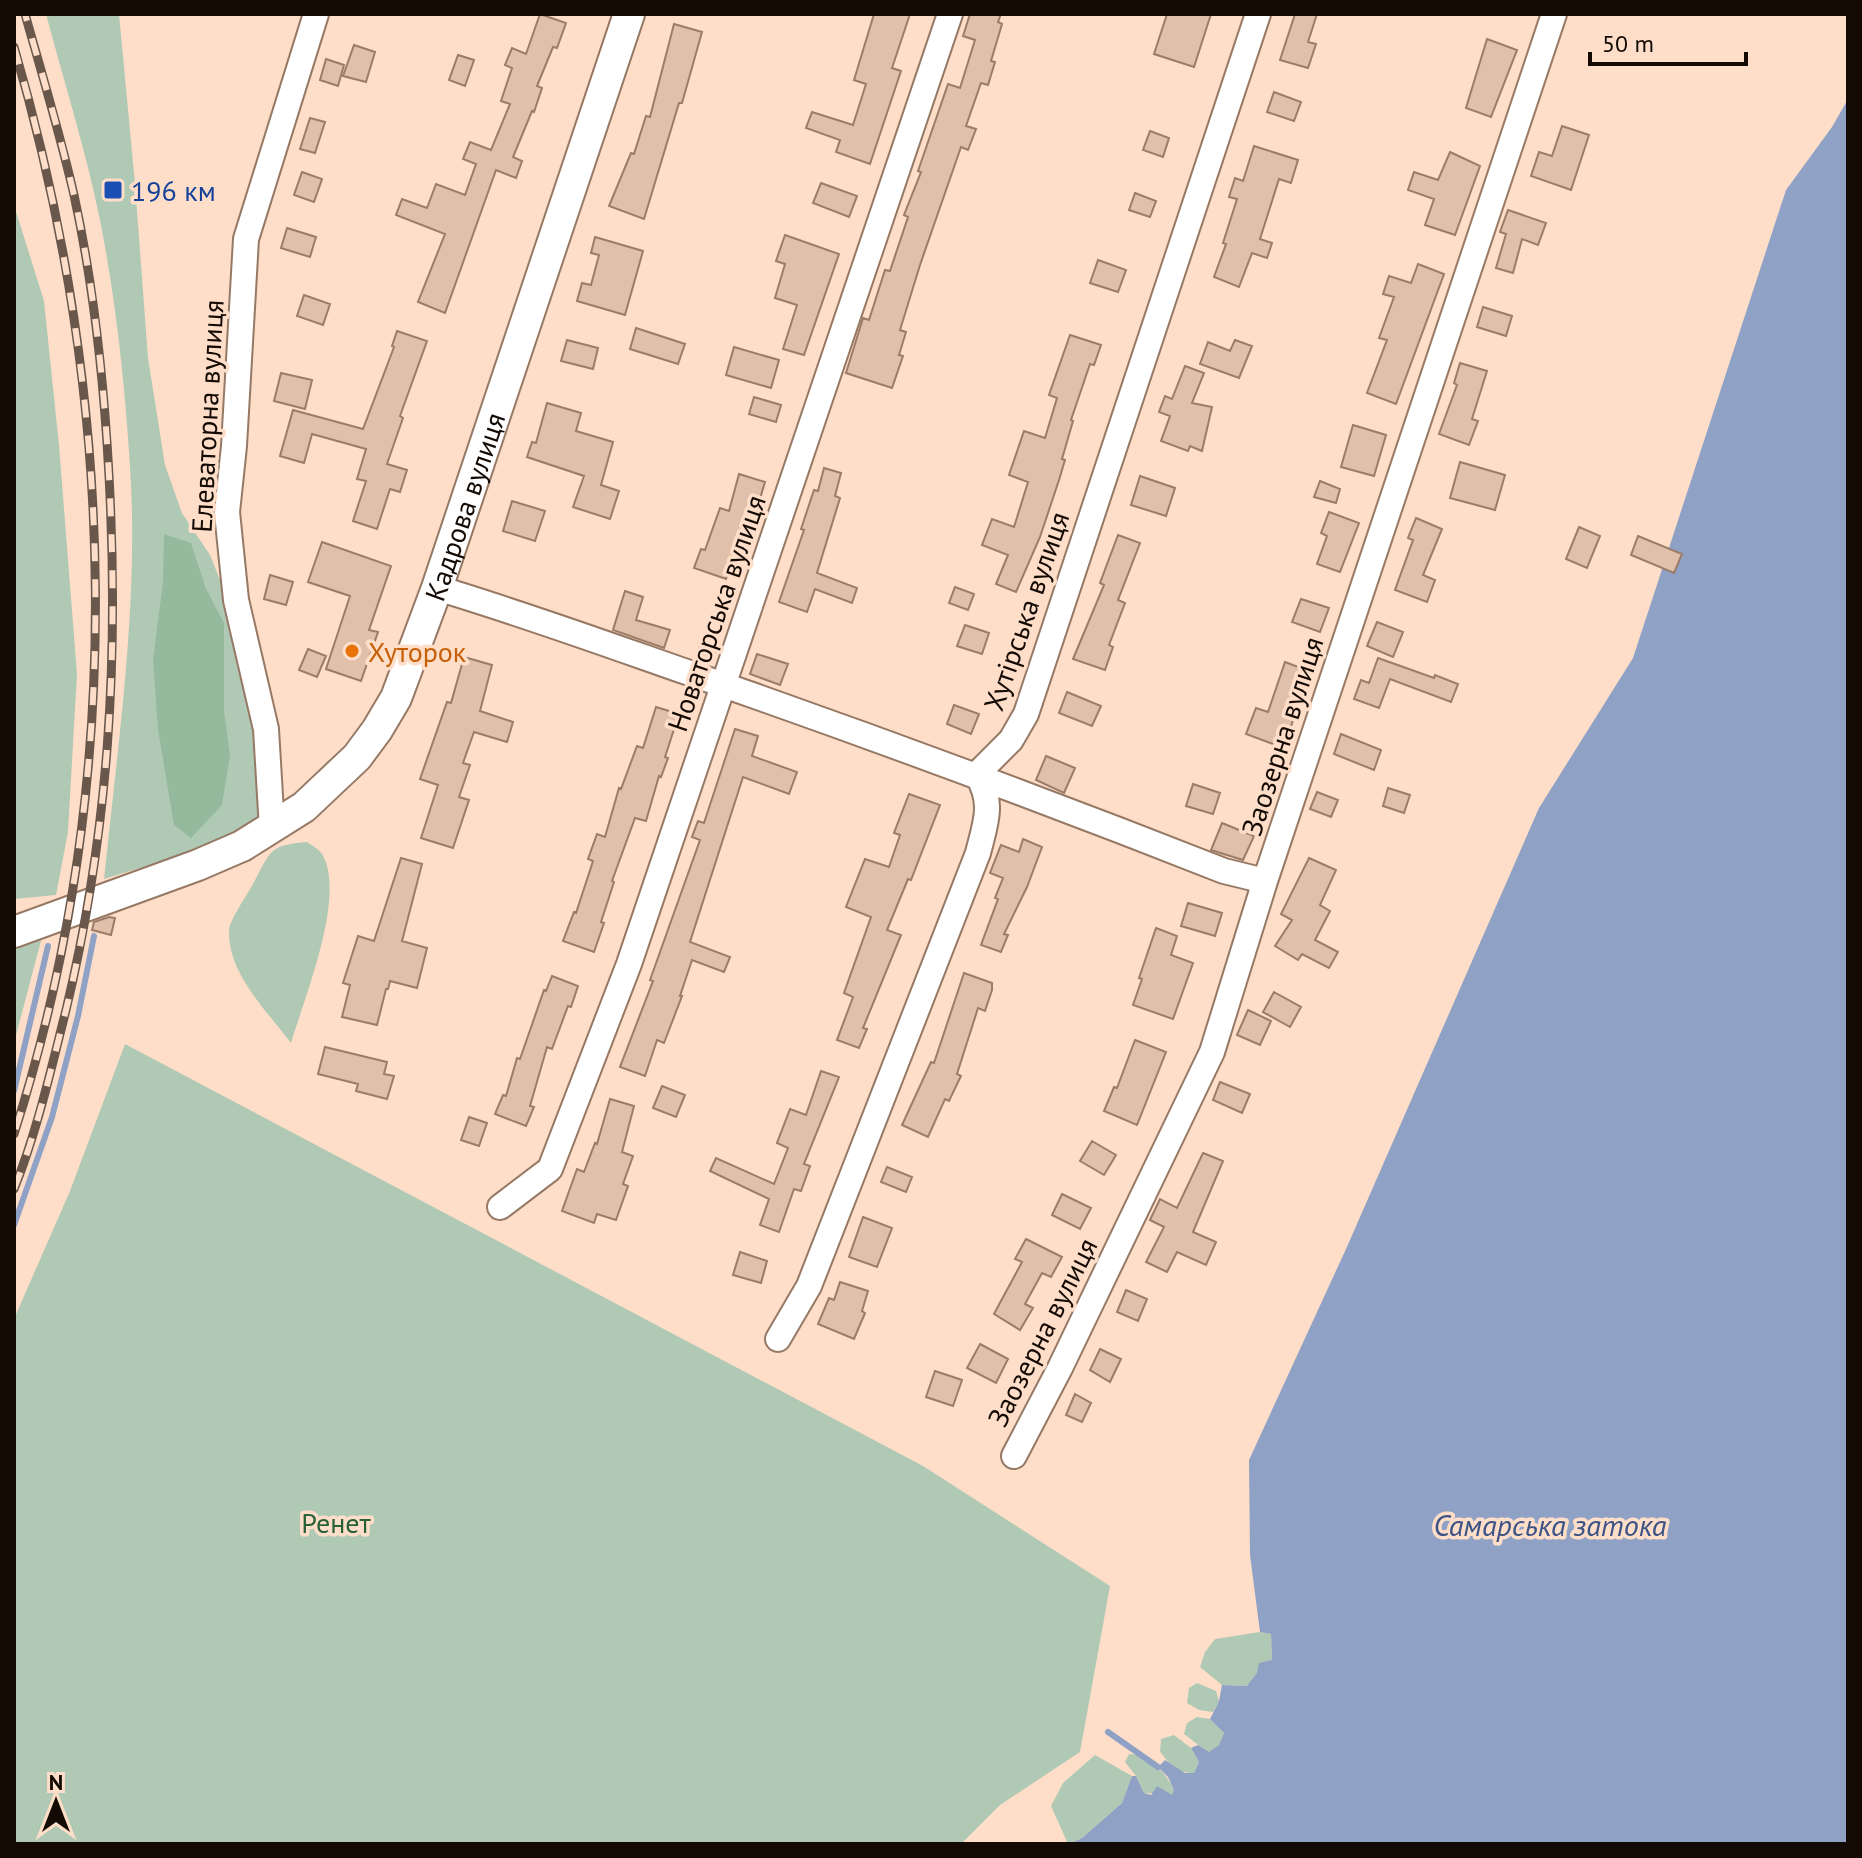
<svg xmlns="http://www.w3.org/2000/svg" width="1862" height="1858" viewBox="0 0 1862 1858" font-family="'PT Sans',sans-serif">
  <style>
    .green { fill: #b0c9b5 }
    .forest { fill: #94b99c }
    .water { fill: #8fa2c5 }
    .lines { fill: none; stroke-linecap: round; stroke-linejoin: round }
    .stream { stroke: #8fa2c5; stroke-width: 6 }
    .building { fill: #e0c0ab; stroke: #9a7c68; stroke-width: 2 }
    .minor-casing { stroke: #967965; stroke-width: 28 }
    .tertiary-casing { stroke: #967965; stroke-width: 34 }
    .minor { stroke: #fff; stroke-width: 24 }
    .tertiary { stroke: #fff; stroke-width: 30 }
    .rail-casing { stroke: #69574b; stroke-width: 9 }
    .rail { stroke: #fedec8; stroke-width: 6; stroke-dasharray: 18; stroke-linecap: butt }
    .transit-dot { fill: #1a4fb4; stroke: #fedec8; stroke-width: 3 }
    .food-dot { fill: #e8710a; stroke: #fedec8; stroke-width: 3 }
    .labels { text-anchor: middle; dominant-baseline: central; stroke-width: 7; stroke-linejoin: round; paint-order: stroke }
    .transit-label { font-size: 28px; fill: #164399; stroke: #fedec8; text-anchor: start }
    .street-label { font-size: 28px; fill: #140a04; stroke: #fedec8 }
    .food-label { font-size: 28px; fill: #c56008; stroke: #fedec8; text-anchor: start }
    .park-label { font-size: 28px; fill: #28603a; stroke: #fedec8 }
    .water-label { font-size: 30px; font-style: italic; fill: #3b5385; stroke: #fedec8 }
  </style>
  <rect width="100%" height="100%" fill="#fedec8"/>
  <path class="green" d="M46,14H119L135,184L148,358L165,465L182,513L210,555L236,620L255,739L259,826L185,854L104,879C118,742 139,604 130,467C125,385 116,301 100,220C86,151 64,82 46,14Z
    M14,205L44,301L59,445L77,674L68,832L56,895L14,899Z
    M307,842C311,845 319,849 322,854C347,895 304,999 291,1043C267,1011 228,974 229,931C229,920 248,894 254,882C271,851 269,845 307,842Z
    M42,937L14,1043V949Z
    M125,1044L923,1466L1110,1586L1080,1752L1000,1805L961,1844H14V1319L70,1191Z
    M1260,1632L1271,1634L1272,1661L1247,1686L1222,1685L1200,1667L1205,1652L1215,1639Z
    M1197,1683L1216,1691L1219,1701L1213,1712L1199,1710L1187,1703L1189,1688Z
    M1197,1717L1210,1719L1224,1733L1219,1745L1209,1753L1184,1734L1187,1723Z
    M1174,1735L1191,1748L1199,1762L1194,1773C1180,1774 1167,1763 1160,1751L1161,1739Z
    M1129,1754C1150,1754 1165,1772 1175,1791L1172,1795L1144,1793L1136,1776L1125,1762Z
    M1095,1755L1132,1776L1122,1803L1082,1838L1068,1844L1051,1806L1063,1783Z"/>
  <path class="forest" d="M164,534L191,543L206,589L224,623V712L230,755L222,805L191,838L174,825L158,729L153,660L163,582Z"/>
  <path class="water" d="M1848,99V1844H1069L1082,1838L1122,1803L1132,1776H1136L1144,1793L1151,1795L1157,1786L1172,1795L1174,1790L1168,1777L1158,1767L1165,1760L1185,1773H1194L1199,1762L1191,1748L1198,1745L1209,1752L1219,1745L1224,1733L1210,1719L1219,1701L1222,1685L1247,1686L1257,1673L1259,1663L1272,1660L1271,1634L1260,1632L1250,1555L1249,1460L1346,1249L1539,808L1633,658L1786,190L1832,127Z"/>
  <g class="lines">
    <path class="stream" d="M14,1091L48,946
      M14,1225L52,1117L78,1016L94,936
      M1108,1732L1158,1767"/>
  </g>
  <path class="building" d="M540,14L566,23L557,48L553,47L537,86L542,88L534,112L532,111L513,157L522,161L516,178L496,170L445,313L418,302L445,234L396,215L402,199L427,208L436,184L465,195L476,164L463,159L470,142L491,150L510,104L501,101L512,68L505,65L512,48L526,54Z
    M874,14H910L892,68L901,71L870,164L836,152L840,140L806,128L812,112L853,125L866,84L854,80Z
    M970,14H1001L998,22L1002,24L991,61L995,62L988,85L981,83L966,126L976,129L968,150L961,147L920,265L900,330L906,332L899,355L903,356L892,388L846,373L863,318L869,320L885,270L890,271L908,217L904,215L921,172L918,171L948,84L960,88L975,40L963,36Z
    M1167,14H1211L1194,67L1154,54Z
    M1295,14H1317L1308,42L1316,44L1308,68L1280,60Z
    M674,24L702,32L682,103H679L644,219L609,206L631,153L634,154L646,116L650,117Z
    M1487,39L1517,50L1491,117L1466,108Z
    M354,45L375,52L366,82L343,76Z
    M458,55L474,60L465,86L449,80Z
    M326,59L344,65L338,86L320,80Z
    M1274,92L1301,102L1294,121L1267,112Z
    M310,118L325,122L315,153L300,149Z
    M1562,126L1589,135L1571,190L1531,176L1539,152L1552,156Z
    M1150,131L1169,138L1163,157L1143,150Z
    M1254,146L1298,160L1291,183L1279,179L1260,239L1272,243L1267,258L1252,253L1239,287L1214,277L1226,244L1223,243L1237,199L1229,197L1235,178L1243,181Z
    M1450,152L1480,166L1455,235L1425,225L1434,199L1408,190L1414,172L1438,180Z
    M302,172L322,179L314,202L294,195Z
    M821,183L857,196L849,217L813,203Z
    M1135,193L1156,201L1150,217L1129,210Z
    M1508,210L1546,223L1538,245L1522,239L1513,273L1496,268L1506,234L1500,232Z
    M287,228L316,237L310,257L281,248Z
    M785,235L839,254L804,355L783,349L797,305L775,298L785,264L776,261Z
    M595,237L643,251L625,315L577,301L582,283L591,285L599,255L591,253Z
    M1098,260L1126,270L1118,292L1090,283Z
    M1418,264L1444,274L1396,404L1367,393L1387,340L1379,338L1394,297L1383,294L1389,276L1411,283Z
    M304,295L330,304L323,325L297,316Z
    M1483,307L1512,316L1506,336L1477,327Z
    M636,328L685,344L678,364L630,349Z
    M397,331L427,341L400,416L403,418L387,464L407,470L400,492L390,489L377,529L353,521L366,481L357,479L366,449L312,434L304,463L280,456L293,410L363,429L394,347L392,346Z
    M1070,335L1101,345L1094,365L1090,364L1071,420L1073,421L1062,459L1065,460L1059,480L1040,537L1016,592L996,584L1008,555L982,545L992,519L1014,527L1028,482L1009,475L1024,431L1045,438L1057,398L1049,395Z
    M567,340L598,348L593,369L561,361Z
    M1235,340L1252,346L1239,378L1200,364L1208,342L1230,351Z
    M734,347L779,360L771,388L726,375Z
    M1460,363L1487,371L1472,419L1478,421L1469,445L1439,434L1457,385L1454,383Z
    M1185,366L1204,373L1192,403L1212,407L1202,451L1190,446L1188,451L1161,441L1170,416L1159,412L1165,396L1172,399Z
    M281,373L312,380L305,409L274,401Z
    M754,397L781,405L776,422L749,414Z
    M547,403L581,413L576,431L613,442L601,485L619,491L610,519L573,507L584,476L527,457L532,442L536,443Z
    M1353,425L1386,435L1374,476L1341,467Z
    M1460,462L1505,475L1495,510L1450,498Z
    M824,468L841,473L835,496L840,498L817,573L857,588L852,603L815,589L807,612L779,602L804,530L801,529L814,490L818,491Z
    M739,474L765,482L747,542L739,540L726,579L694,568L701,549L705,550L720,508L729,511Z
    M1140,476L1175,488L1166,516L1131,505Z
    M1320,481L1340,489L1336,503L1314,497Z
    M512,501L545,511L535,541L503,531Z
    M1329,512L1359,523L1340,572L1317,564L1327,536L1321,533Z
    M1416,518L1442,529L1423,575L1435,580L1427,602L1395,590L1413,540L1408,538Z
    M1579,527L1600,536L1587,568L1566,559Z
    M1118,535L1140,543L1118,600L1125,603L1109,645L1113,647L1105,670L1073,659L1104,585L1100,583Z
    M1638,536L1682,554L1674,573L1631,555Z
    M322,542L391,566L369,630L378,632L361,681L326,669L350,596L308,582Z
    M270,575L293,582L286,605L264,599Z
    M955,587L974,594L968,610L949,603Z
    M625,591L643,597L636,620L670,630L664,648L613,630Z
    M1301,599L1329,608L1320,632L1292,622Z
    M1377,622L1403,632L1393,657L1367,646Z
    M965,625L989,633L982,654L957,646Z
    M702,640L717,645L712,661L696,656Z
    M308,649L326,656L317,677L299,670Z
    M757,654L788,664L780,685L750,674Z
    M464,657L492,665L480,711L513,722L507,742L474,732L463,763L470,765L459,797L469,800L453,848L421,838L438,785L420,779L447,702L451,703Z
    M1378,658L1434,678L1435,675L1458,684L1451,702L1390,679L1379,708L1354,699L1361,680L1369,683Z
    M1285,662L1309,671L1284,748L1246,734L1256,708L1268,712Z
    M1067,692L1101,706L1092,726L1059,713Z
    M954,705L979,714L971,734L947,724Z
    M656,707L679,714L665,757L668,758L661,777L659,776L646,821L635,818L612,881L614,882L601,922L604,923L594,952L563,941L574,912L576,913L593,861L588,859L597,834L605,837L619,788L621,789L637,746L643,748Z
    M735,729L758,736L752,756L797,772L789,794L743,777L690,942L730,957L724,972L692,960L680,996H682L664,1043L657,1040L645,1076L620,1067L653,981L650,980L700,840L692,837L698,821L704,823Z
    M1341,734L1381,750L1374,770L1334,754Z
    M1046,756L1075,768L1064,793L1036,780Z
    M1193,784L1220,793L1213,814L1186,806Z
    M1388,788L1410,795L1404,813L1383,806Z
    M1317,792L1338,800L1331,817L1310,809Z
    M909,794L940,805L911,880L908,879L887,930L901,935L863,1028L867,1029L859,1048L837,1040L853,997L844,993L871,917L846,907L865,859L889,867L900,835L894,833Z
    M1222,823L1254,836L1243,860L1211,850Z
    M1023,839L1042,847L1027,887L1004,934L1008,935L1001,952L981,945L998,899L995,898L1003,878L990,873L1001,845L1019,852Z
    M401,858L422,864L402,941L427,948L417,988L390,981L388,989H386L377,1025L342,1017L350,985L343,983L358,936L374,941Z
    M1309,858L1336,870L1320,905L1330,911L1315,940L1338,952L1329,968L1302,954L1298,960L1275,946L1292,920L1281,914Z
    M1188,903L1222,913L1215,936L1181,926Z
    M109,917L115,918L111,935L92,930L94,922Z
    M1156,928L1177,936L1171,955L1193,963L1173,1019L1133,1005L1142,979L1139,978Z
    M964,973L992,983V990L985,1011L978,1008L957,1074L961,1076L949,1101L945,1099L928,1137L902,1125L931,1062L934,1063Z
    M552,976L578,986L571,1007L568,1006L552,1049L547,1047L530,1106L534,1107L526,1126L495,1114L503,1095L506,1096L517,1058L520,1059L544,990L546,991Z
    M1274,992L1301,1007L1290,1027L1263,1012Z
    M1248,1010L1271,1021L1260,1045L1237,1035Z
    M1135,1040L1166,1052L1137,1125L1104,1111L1114,1087L1117,1088Z
    M325,1047L387,1062L384,1074L394,1076L387,1099L356,1091L358,1084L318,1074Z
    M821,1071L839,1077L804,1164L810,1166L801,1191L794,1189L779,1232L760,1225L769,1199L710,1171L716,1158L774,1184L788,1148L777,1143L790,1109L806,1115Z
    M1220,1082L1250,1094L1242,1113L1213,1100Z
    M662,1086L685,1095L676,1117L653,1108Z
    M610,1099L634,1106L622,1152L633,1156L623,1184L628,1186L616,1220L597,1214L594,1223L562,1211L577,1169L584,1172L595,1143L597,1144Z
    M469,1117L487,1123L479,1146L461,1140Z
    M1092,1141L1116,1155L1104,1175L1080,1161Z
    M1203,1153L1223,1161L1193,1232L1216,1242L1206,1265L1177,1252L1167,1272L1146,1262L1164,1227L1150,1220L1160,1199L1177,1208Z
    M887,1167L912,1177L906,1192L881,1182Z
    M1062,1194L1091,1208L1080,1229L1052,1215Z
    M863,1217L892,1228L877,1267L849,1257Z
    M1026,1239L1062,1257L1051,1277L1042,1273L1025,1304L1033,1308L1020,1330L994,1314L1022,1262L1015,1259Z
    M740,1252L767,1261L761,1283L733,1275Z
    M840,1282L868,1291L862,1311L865,1313L854,1339L818,1324L829,1298L834,1300Z
    M1126,1290L1147,1299L1138,1321L1117,1312Z
    M980,1344L1008,1359L996,1383L967,1368Z
    M1100,1349L1121,1359L1110,1382L1090,1370Z
    M935,1371L962,1380L953,1406L926,1397Z
    M1075,1394L1091,1403L1082,1422L1066,1415Z"/>
  <g class="lines">
    <defs>
      <path id="minor" d="M437,588C524,614 609,645 695,675C873,737 1049,802 1224,871L1265,881
        M272,829L266,729L236,600L227,512L234,446L246,239L316,14
        M500,1207L550,1169L629,964L950,14
        M778,1339L809,1286L978,853C986,821 994,804 977,774L1011,740L1026,714L1258,14
        M1014,1456L1060,1368L1212,1052L1265,881L1554,14"/>
      <g id="tertiary">
        <path id="s1" d="M14,932L198,865L242,846L304,807L357,757L377,730L396,698L437,588L629,14"/>
      </g>
    </defs>
    <use href="#minor" class="minor-casing"/>
    <use href="#tertiary" class="tertiary-casing"/>
    <use href="#minor" class="minor"/>
    <use href="#tertiary" class="tertiary"/>
    <defs>
      <path id="rail" d="M14,47C117,400 128,780 14,1134
        M14,1189C37,1132 51,1069 66,1010C109,831 119,659 109,476C104,382 94,287 74,195C60,134 42,74 25,14"/>
    </defs>
    <use href="#rail" class="rail-casing"/>
    <use href="#rail" class="rail"/>
  </g>
  <rect class="transit-dot" x="103" y="180" width="20" height="20" rx="4"/>
  <circle class="food-dot" cx="352" cy="651" r="8"/>
  <g class="labels">
    <g class="transit-label">
      <text x="131" y="190">196 км</text>
    </g>
    <g class="street-label">
      <text transform="translate(207 416) rotate(-87)">Елеваторна вулиця</text>
      <text stroke="none"><textPath href="#s1" startOffset="664">Кадрова вулиця</textPath></text>
      <text transform="translate(1026 611) rotate(-71)">Хутірська вулиця</text>
      <text transform="translate(716 613) rotate(-71)">Новаторська вулиця</text>
      <text transform="translate(1282 736) rotate(-72)">Заозерна вулиця</text>
      <text transform="translate(1042 1332) rotate(-63)">Заозерна вулиця</text>
    </g>
    <g class="food-label">
      <text x="368" y="651">Хуторок</text>
    </g>
    <g class="park-label">
      <text x="336" y="1522">Ренет</text>
    </g>
    <g class="water-label">
      <text x="1550" y="1524">Самарська затока</text>
    </g>
  </g>
  <rect width="1862" height="1858" fill="none" stroke="#140a04" stroke-width="32"/>
  <g transform="translate(56 1802)" stroke="#fedec8" stroke-width="6" paint-order="stroke">
  <path d="M0-6L14 30L0 20L-14 30Z" fill="#140a04"/>
  <text y="-12" font-size="22" font-weight="bold" text-anchor="middle" fill="#140a04">N</text>
  </g>
  <path d="M1590 52v12h156v-12" fill="none" stroke="#140a04" stroke-width="4"/>
  <text x="1602" y="52" font-size="24" fill="#140a04" stroke="#fedec8" stroke-width="6" paint-order="stroke">50 m</text>
</svg>
